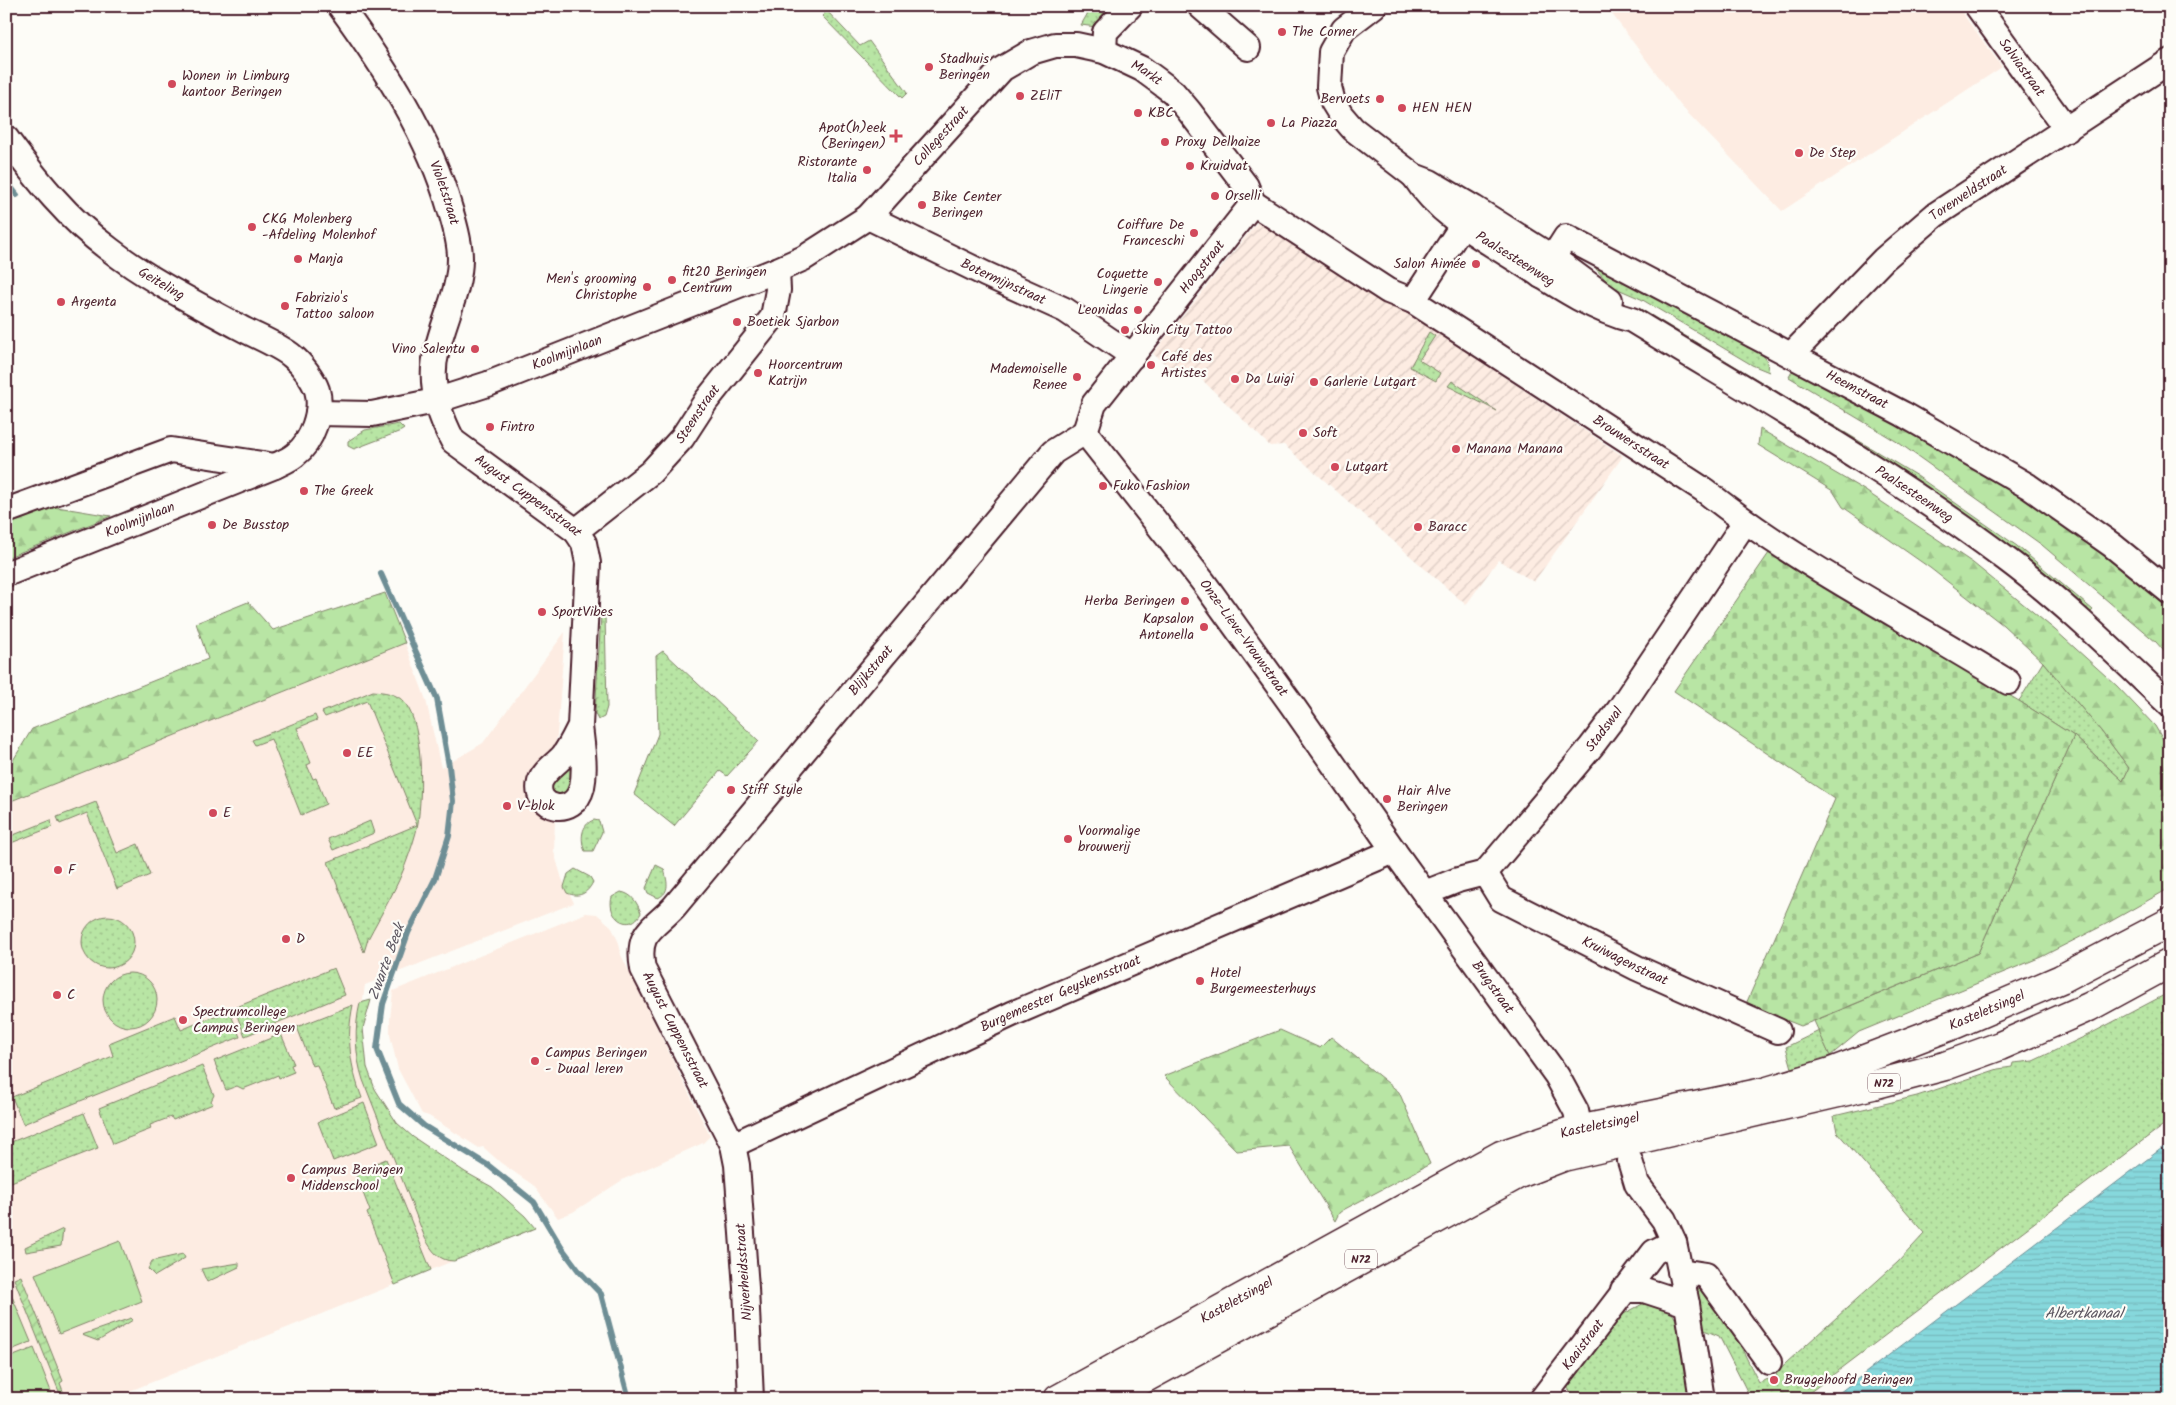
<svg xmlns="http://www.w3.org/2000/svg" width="2176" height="1405" viewBox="0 0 2176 1405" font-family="Kalam,sans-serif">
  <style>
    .built { fill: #fdece2 }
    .industrial { fill: url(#industrial-furrows) }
    .grass { fill: url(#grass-dots); stroke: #818268 }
    .forest { fill: url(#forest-firs); stroke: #818268 }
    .cemetery { fill: url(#cemetery-stones); stroke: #818268 }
    .garden { fill: url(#garden-furrows); stroke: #818268 }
    .pitch { fill: #b8e5a4; stroke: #818268 }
    .water { fill: url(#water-rules); stroke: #6e8e95 }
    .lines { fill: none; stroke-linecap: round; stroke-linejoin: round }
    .stream { stroke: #6e8e95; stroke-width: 6 }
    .minor-casing { stroke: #4a1f2b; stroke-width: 28 }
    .major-casing { stroke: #4a1f2b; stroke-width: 31 }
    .minor { stroke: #fdfcf7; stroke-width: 24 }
    .major { stroke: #fdfcf7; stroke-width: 28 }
    .poi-dot { fill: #d1495b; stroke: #fdfcf7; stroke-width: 2 }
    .labels { text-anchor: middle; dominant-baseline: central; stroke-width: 4.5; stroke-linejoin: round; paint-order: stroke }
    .shield { fill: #fdfcf7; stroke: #806168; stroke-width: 1 }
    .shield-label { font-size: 12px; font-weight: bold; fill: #4a1f2b }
    .poi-label { font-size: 14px; fill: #4a1f2b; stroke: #fdfcf7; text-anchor: start }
    .street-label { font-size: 14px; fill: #4a1f2b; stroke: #fdfcf7 }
    .water-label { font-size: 15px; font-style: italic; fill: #5c5660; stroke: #fdfcf7 }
  </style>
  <defs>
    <pattern id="industrial-furrows" width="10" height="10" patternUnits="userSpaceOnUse" patternTransform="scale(1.25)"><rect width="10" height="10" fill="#fdece2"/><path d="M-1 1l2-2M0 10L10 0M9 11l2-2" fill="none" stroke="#dacac2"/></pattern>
    <pattern id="grass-dots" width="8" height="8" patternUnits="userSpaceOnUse" patternTransform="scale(1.25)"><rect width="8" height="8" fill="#b8e5a4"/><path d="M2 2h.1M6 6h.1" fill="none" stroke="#a0c48d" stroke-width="1.8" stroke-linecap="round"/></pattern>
    <pattern id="forest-firs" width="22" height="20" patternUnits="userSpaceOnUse" patternTransform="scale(1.25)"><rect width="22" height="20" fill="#b8e5a4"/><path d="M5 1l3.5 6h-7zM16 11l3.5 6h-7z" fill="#a0c48d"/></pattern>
    <pattern id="cemetery-stones" width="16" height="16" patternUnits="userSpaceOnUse" patternTransform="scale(1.25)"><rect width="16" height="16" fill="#b8e5a4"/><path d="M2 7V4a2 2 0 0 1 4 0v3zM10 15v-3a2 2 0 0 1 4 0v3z" fill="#a0c48d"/></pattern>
    <pattern id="garden-furrows" width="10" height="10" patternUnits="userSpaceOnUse" patternTransform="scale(1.25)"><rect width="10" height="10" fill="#b8e5a4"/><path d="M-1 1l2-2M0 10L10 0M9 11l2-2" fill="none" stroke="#a0c48d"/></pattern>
    <pattern id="water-rules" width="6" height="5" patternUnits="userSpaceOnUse" patternTransform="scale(1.25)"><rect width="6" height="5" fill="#86d8dc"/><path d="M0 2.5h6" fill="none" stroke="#75b9bd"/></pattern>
  </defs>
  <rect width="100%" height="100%" fill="#fdfcf7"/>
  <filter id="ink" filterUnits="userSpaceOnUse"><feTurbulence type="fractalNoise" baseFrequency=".02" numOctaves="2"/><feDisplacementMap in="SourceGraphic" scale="10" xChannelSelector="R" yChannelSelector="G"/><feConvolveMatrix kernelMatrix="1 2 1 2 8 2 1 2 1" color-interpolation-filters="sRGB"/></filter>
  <g filter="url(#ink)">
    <path class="built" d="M1606,6H1957L2002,67L1782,211L1680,105Z
      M565,632L557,735L554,748L550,753L551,818L555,819L554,852L562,879L574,903L365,985L361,1014V1046L369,1074L378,1096L397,1123L413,1137L465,1172L492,1187L525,1216L535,1228L110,1399H6V803L405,643L426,700L441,768L483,743Z
      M586,913L597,914L611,926L619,943L621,955L710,1136L703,1143L624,1179L573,1212L558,1218L533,1185L501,1163L483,1147L479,1148L429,1116L422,1114L398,1069L390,1035V1019L393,991Z"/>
    <path class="industrial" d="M1260,219L1414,317L1623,456L1534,582L1498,560L1466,605L1284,445L1270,446L1193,371L1189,376L1180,366L1175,372L1153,354Z"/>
    <path class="grass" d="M1092,6H1116L1096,27L1081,25Z
      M827,11L860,46L869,41L907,93L902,98L822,16Z
      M1597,266L1758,350L1766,359L1769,372L1752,365L1641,299L1611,286L1596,269Z
      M1639,308L1917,476L2017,546L2093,610L2090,613L1974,521L1888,462L1638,311Z
      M1429,332L1435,336L1419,360L1440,373L1436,381L1410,367Z
      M1452,381L1497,411L1448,386Z
      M399,424L404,429L401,431L354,449L348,446V441L365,430Z
      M605,614L607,707L604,717L598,720L595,714L601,615Z
      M663,651L759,741L727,776L720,771L674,826L634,794L658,734L656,656Z
      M2043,662L2101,731L2129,768L2123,781L2074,736L2019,701Z
      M373,691C384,692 397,693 405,703C424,727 422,793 418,823C416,835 411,849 407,860C398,887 381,914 368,939L364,952L328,862L417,825L367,701L325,717L322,712Z
      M315,715L317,720L297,728L311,763L307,765L313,779L316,778L326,804L301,815L271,739L255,745L252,740Z
      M570,753L577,771L563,802L545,789Z
      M96,802L117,853L138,844L150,875L117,889L87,813L60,824L57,817Z
      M51,820L52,827L6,845V838Z
      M594,820L599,821L602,832L593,851H585C580,840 581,824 594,820Z
      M370,821L374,833L333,850L328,839Z
      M656,865L664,869C667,881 671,892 658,898L648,893L646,888Z
      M575,869L590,877L593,882C587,894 579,898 567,893L564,887L568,874Z
      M621,892C632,894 637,902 641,913C631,933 606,919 612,897Z
      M82 942a26 26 0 1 1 52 0a26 26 0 1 1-52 0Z
      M334,968L345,995L245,1036L234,1008Z
      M103 1000a27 27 0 1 1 54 0a27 27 0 1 1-54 0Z
      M2170,992V1120L1801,1399H1751L1719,1336L1704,1330L1695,1292L1698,1289L1701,1290L1740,1345L1759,1383L1767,1379L1771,1382L1777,1380L1776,1372L1898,1262L1925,1233L1837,1132L1834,1116L1917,1096L1998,1069L2012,1067L2013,1063L2033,1061L2090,1034Z
      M371,1000L363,1028L367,1067L375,1089L397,1123L413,1137L465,1172L492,1187L525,1216L535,1228L454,1261C439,1261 432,1251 425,1238L363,1080C355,1055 354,1029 360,1003Z
      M353,1005C346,1038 350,1066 362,1098L334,1108L317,1065L312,1066L297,1027Z
      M229,1010L240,1037L23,1124L12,1097L113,1056L109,1043L175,1016L181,1030Z
      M1819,1031L1830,1056L1792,1068L1786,1047Z
      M281,1034L294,1064L291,1065L294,1072L279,1078L278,1075L243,1089L237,1086L226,1090L214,1061Z
      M202,1066L214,1095L211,1101L213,1104L173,1120L171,1117L150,1125L151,1129L113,1144L99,1108Z
      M364,1103L379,1143L333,1161L318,1122Z
      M84,1113L98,1148L6,1184V1144Z
      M386,1159L431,1270L395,1285L367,1213L370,1211L355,1172Z
      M63,1229L61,1246L26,1252L25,1247Z
      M183,1254L185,1258L155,1276L148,1269L152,1261Z
      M239,1263V1267L207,1282L201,1269Z
      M1650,1300C1655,1302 1663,1304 1668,1308C1684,1323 1690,1377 1690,1399H1576L1567,1387L1620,1316Z
      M131,1318L133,1320L98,1341L82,1335Z"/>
    <path class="forest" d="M1795,366L2007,483L2135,577L2170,611V658L2156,642L2042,545L1899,443L1789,377Z
      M1760,429L1864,490L1973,563L2055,630L2117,686L2155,726L2170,752V888L2106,924L2041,957L1859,1032L1830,1056L1814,1021L1978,953L2074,736L2123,781L2129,768L2101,731L2043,662L2003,625L1930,568L1843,507L1833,491L1758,445Z
      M45,505L111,516L6,558V520Z
      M385,593L405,643L6,803V772L32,729L208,659L196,623L248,602L273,630Z
      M1280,1030L1320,1048L1331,1037L1399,1092L1430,1164L1343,1210L1339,1213L1335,1221L1289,1146L1237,1151L1164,1076Z"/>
    <path class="cemetery" d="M1769,553L2019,701L2074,736L1978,953L1801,1026L1746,1004L1835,799L1674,691Z"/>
    <path class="garden" d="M21,1276L63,1381L60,1383L66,1399H62L14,1279Z"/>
    <path class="pitch" d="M120,1241L142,1301L59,1334L35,1274Z
      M6,1282L31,1342L6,1352Z
      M34,1348L54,1399H15L6,1376V1359Z"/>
    <path class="water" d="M2170,1142V1399H1831L2129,1173Z"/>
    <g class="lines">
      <path class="stream" d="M6,181L17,195
        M381,574L437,699L449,766L453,801L449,836L435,879L408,933L383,1004L377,1049L399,1104L424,1126L489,1166L534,1202L561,1247L579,1271L601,1294L629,1399"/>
      <defs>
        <g id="minor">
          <path id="s1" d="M340,6C385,68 429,135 450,209C455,225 460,242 460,258C460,290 444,319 437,350C428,382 438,413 453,441L576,531L584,543L588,563L580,726C582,745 586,768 582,787C574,819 533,809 540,782C544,771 556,764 563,756C570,747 575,736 580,726"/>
          <path d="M1200,6L1248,48"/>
          <path d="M1374,6L1344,29L1331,52L1329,87L1333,102L1341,115L1353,129L1414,176L1430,182L1474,208L1553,258L1610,300"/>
          <path id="s2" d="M1977,6L2067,130"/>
          <path d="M1104,51L1105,32L1130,6"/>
          <path id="s3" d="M6,138C36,179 68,219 109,249C149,280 195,303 239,327C255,336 279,345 292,356C302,364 313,379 317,390C323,411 312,442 295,455C289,460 281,463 275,466L6,574"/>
          <path id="s4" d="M1414,176C1438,214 1480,237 1517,260C1553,283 1590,309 1632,320C1758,397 1888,470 2006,559C2065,603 2117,655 2170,705"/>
          <path id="s5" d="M1253,203L1388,291L1413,301L1704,490C1798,565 1906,618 2008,682"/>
          <path id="s6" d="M868,217L985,274L1065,310L1133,356"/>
          <path id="s7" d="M1541,276L1566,237L1903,414L2028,486L2112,545L2170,592"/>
          <path d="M1413,301L1471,212"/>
          <path id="s8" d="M1791,355L1884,259L1935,215L2170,61"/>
          <path id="s9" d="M318,413L372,414L435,401L488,384L777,270L804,258L868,217L1002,69L1031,52L1055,45H1076L1104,51L1142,69L1157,80L1173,92L1189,111L1246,186L1253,203"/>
          <path id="s10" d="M1085,432L1204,583L1292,705L1394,851L1557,1076L1576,1111L1580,1130"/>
          <path id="s11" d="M1085,432L1094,404L1253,203"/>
          <path d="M6,511L171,450L275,466"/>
          <path id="s12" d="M576,531L651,472L682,438L706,401L773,317L778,290L777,270"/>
          <path id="s13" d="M1485,873L1501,899L1637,968L1778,1031"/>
          <path id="s14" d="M1425,893L1458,880L1485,873L1591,747L1619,710L1745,522"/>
          <path id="s15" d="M733,1145L1012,1014L1394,851"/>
          <path d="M1630,1161L1637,1184L1664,1220L1674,1242L1687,1304L1702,1399"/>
          <path d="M1680,1271L1706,1275L1769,1362"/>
          <path d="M1623,1290H1644L1687,1304"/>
          <path id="s16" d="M751,1399L746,1288L737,1165L733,1145L643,969C636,932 652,930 674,907L1053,452L1085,432"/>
          <path id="s17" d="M1542,1399L1654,1252L1674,1242"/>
        </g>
        <g id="major">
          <path id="s18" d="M1058,1399L1501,1155L1568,1132L1764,1092L1831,1072L1956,1024L2061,979L2170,922"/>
          <path d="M1107,1399L1519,1174L1563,1157L1873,1085L1945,1066L2000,1046L2089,1007L2170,963"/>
        </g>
      </defs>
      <use href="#minor" class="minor-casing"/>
      <use href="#major" class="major-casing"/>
      <use href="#minor" class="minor"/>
      <use href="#major" class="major"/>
    </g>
  </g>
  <g class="poi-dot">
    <circle cx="1282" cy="32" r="5"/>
    <circle cx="929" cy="67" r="5"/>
    <circle cx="172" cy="84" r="5"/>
    <circle cx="1020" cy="96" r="5"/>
    <circle cx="1380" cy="99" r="5"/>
    <circle cx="1402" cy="108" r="5"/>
    <circle cx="1138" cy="113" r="5"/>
    <circle cx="1271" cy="123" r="5"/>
    <path d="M893.5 128.5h5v5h5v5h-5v5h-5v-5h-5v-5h5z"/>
    <circle cx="1165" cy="142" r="5"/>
    <circle cx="1799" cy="153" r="5"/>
    <circle cx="1190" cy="166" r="5"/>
    <circle cx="867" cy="170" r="5"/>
    <circle cx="1215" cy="196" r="5"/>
    <circle cx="922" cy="205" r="5"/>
    <circle cx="252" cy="227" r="5"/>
    <circle cx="1194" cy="233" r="5"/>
    <circle cx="298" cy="259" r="5"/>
    <circle cx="1476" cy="264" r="5"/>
    <circle cx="672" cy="280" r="5"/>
    <circle cx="1158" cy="282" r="5"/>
    <circle cx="647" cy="287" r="5"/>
    <circle cx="61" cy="302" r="5"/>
    <circle cx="285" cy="306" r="5"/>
    <circle cx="1138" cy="310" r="5"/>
    <circle cx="737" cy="322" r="5"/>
    <circle cx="1125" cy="330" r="5"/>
    <circle cx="475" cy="349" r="5"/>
    <circle cx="1151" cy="365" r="5"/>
    <circle cx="758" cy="373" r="5"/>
    <circle cx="1077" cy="377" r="5"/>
    <circle cx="1235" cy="379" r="5"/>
    <circle cx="1314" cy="382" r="5"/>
    <circle cx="490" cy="427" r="5"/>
    <circle cx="1303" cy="433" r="5"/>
    <circle cx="1456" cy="449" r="5"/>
    <circle cx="1335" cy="467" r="5"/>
    <circle cx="1103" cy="486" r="5"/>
    <circle cx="304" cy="491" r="5"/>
    <circle cx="212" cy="525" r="5"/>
    <circle cx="1418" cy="527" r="5"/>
    <circle cx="1185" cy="601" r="5"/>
    <circle cx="542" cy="612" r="5"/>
    <circle cx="1204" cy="627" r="5"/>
    <circle cx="347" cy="753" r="5"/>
    <circle cx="731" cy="790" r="5"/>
    <circle cx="1387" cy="799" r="5"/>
    <circle cx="507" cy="806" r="5"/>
    <circle cx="213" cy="813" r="5"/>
    <circle cx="1068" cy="839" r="5"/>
    <circle cx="58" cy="870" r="5"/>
    <circle cx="286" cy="939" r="5"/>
    <circle cx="1200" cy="981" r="5"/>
    <circle cx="57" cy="995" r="5"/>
    <circle cx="183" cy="1020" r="5"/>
    <circle cx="535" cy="1061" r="5"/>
    <circle cx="291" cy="1178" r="5"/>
    <circle cx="1774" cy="1380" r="5"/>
  </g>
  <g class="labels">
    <g class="shield">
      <rect x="1868" y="1073.5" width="32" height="19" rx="4"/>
      <rect x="1345" y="1249.5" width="32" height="19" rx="4"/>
    </g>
    <g class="shield-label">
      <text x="1884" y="1083">N72</text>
      <text x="1361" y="1259">N72</text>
    </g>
    <g class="poi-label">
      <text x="1292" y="32">The Corner</text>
      <text x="939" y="59">Stadhuis<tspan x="939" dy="16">Beringen</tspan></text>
      <text x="182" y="76">Wonen in Limburg<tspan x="182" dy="16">kantoor Beringen</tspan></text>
      <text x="1030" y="96">ZEliT</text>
      <text x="1370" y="99" text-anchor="end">Bervoets</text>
      <text x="1412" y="108">HEN HEN</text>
      <text x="1148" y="113">KBC</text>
      <text x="1281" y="123">La Piazza</text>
      <text x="886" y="128" text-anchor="end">Apot(h)eek<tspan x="886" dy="16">(Beringen)</tspan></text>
      <text x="1175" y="142">Proxy Delhaize</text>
      <text x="1809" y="153">De Step</text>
      <text x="857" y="162" text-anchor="end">Ristorante<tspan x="857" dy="16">Italia</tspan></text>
      <text x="1200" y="166">Kruidvat</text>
      <text x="1225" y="196">Orselli</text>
      <text x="932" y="197">Bike Center<tspan x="932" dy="16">Beringen</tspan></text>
      <text x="262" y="219">CKG Molenberg<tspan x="262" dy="16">-Afdeling Molenhof</tspan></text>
      <text x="1184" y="225" text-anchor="end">Coiffure De<tspan x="1184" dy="16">Franceschi</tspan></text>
      <text x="308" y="259">Manja</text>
      <text x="1466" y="264" text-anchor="end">Salon Aimée</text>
      <text x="682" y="272">fit20 Beringen<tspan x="682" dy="16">Centrum</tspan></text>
      <text x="1148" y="274" text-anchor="end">Coquette<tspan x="1148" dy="16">Lingerie</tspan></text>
      <text x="637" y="279" text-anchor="end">Men's grooming<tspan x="637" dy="16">Christophe</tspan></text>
      <text x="295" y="298">Fabrizio's<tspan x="295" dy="16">Tattoo saloon</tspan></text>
      <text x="71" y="302">Argenta</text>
      <text x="1128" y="310" text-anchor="end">Leonidas</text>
      <text x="747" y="322">Boetiek Sjarbon</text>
      <text x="1135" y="330">Skin City Tattoo</text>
      <text x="465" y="349" text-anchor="end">Vino Salentu</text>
      <text x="1161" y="357">Café des<tspan x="1161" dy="16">Artistes</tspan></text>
      <text x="768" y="365">Hoorcentrum<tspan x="768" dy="16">Katrijn</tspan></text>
      <text x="1067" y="369" text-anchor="end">Mademoiselle<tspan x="1067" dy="16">Renee</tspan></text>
      <text x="1245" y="379">Da Luigi</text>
      <text x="1324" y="382">Garlerie Lutgart</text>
      <text x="500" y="427">Fintro</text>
      <text x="1313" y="433">Soft</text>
      <text x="1466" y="449">Manana Manana</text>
      <text x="1345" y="467">Lutgart</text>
      <text x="1113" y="486">Fuko Fashion</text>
      <text x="314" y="491">The Greek</text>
      <text x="222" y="525">De Busstop</text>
      <text x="1428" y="527">Baracc</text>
      <text x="1175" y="601" text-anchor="end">Herba Beringen</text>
      <text x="552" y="612">SportVibes</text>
      <text x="1194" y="619" text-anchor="end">Kapsalon<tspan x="1194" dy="16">Antonella</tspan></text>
      <text x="357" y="753">EE</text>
      <text x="741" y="790">Stiff Style</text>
      <text x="1397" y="791">Hair Alve<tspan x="1397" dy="16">Beringen</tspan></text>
      <text x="517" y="806">V-blok</text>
      <text x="223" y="813">E</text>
      <text x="1078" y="831">Voormalige<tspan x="1078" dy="16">brouwerij</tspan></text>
      <text x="68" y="870">F</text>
      <text x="296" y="939">D</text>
      <text x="1210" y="973">Hotel<tspan x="1210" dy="16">Burgemeesterhuys</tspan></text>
      <text x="67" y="995">C</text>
      <text x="193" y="1012">Spectrumcollege<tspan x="193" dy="16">Campus Beringen</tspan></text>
      <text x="545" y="1053">Campus Beringen<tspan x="545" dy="16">- Duaal leren</tspan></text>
      <text x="301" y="1170">Campus Beringen<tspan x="301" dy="16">Middenschool</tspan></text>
      <text x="1784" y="1380">Bruggehoofd Beringen</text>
    </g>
    <g class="street-label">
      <text stroke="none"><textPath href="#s2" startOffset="76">Salviastraat</textPath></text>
      <text stroke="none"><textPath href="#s9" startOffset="946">Markt</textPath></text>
      <text stroke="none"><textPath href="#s9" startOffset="699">Collegestraat</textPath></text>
      <text stroke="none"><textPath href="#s1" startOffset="215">Violetstraat</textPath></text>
      <text stroke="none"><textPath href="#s8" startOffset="241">Torenveldstraat</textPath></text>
      <text stroke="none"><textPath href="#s4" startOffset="132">Paalsesteenweg</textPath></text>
      <text stroke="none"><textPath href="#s11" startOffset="204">Hoogstraat</textPath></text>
      <text stroke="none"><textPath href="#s6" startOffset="150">Botermijnstraat</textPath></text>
      <text stroke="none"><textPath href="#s3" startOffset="215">Geiteling</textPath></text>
      <text stroke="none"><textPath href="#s9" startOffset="259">Koolmijnlaan</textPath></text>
      <text stroke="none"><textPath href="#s7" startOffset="375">Heemstraat</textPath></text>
      <text stroke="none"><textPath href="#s12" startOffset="170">Steenstraat</textPath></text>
      <text stroke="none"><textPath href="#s5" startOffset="448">Brouwersstraat</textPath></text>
      <text stroke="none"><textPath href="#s4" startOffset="596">Paalsesteenweg</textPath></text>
      <text stroke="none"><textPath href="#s1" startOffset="565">August Cuppensstraat</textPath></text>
      <text transform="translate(140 520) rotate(-22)">Koolmijnlaan</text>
      <text stroke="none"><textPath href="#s10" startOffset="260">Onze-Lieve-Vrouwstraat</textPath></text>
      <text stroke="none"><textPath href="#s16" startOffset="835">Blijkstraat</textPath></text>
      <text stroke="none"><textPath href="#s14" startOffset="250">Stadswal</textPath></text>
      <text stroke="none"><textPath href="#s13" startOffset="169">Kruiwagenstraat</textPath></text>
      <text stroke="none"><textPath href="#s10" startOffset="689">Brugstraat</textPath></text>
      <text stroke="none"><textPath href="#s15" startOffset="361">Burgemeester Geyskensstraat</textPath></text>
      <text stroke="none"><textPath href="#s18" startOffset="1014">Kasteletsingel</textPath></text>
      <text transform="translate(675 1030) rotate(63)">August Cuppensstraat</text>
      <text stroke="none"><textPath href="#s18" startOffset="609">Kasteletsingel</textPath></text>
      <text transform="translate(744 1272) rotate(-94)">Nijverheidsstraat</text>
      <text stroke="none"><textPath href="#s18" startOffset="204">Kasteletsingel</textPath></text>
      <text stroke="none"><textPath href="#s17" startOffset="68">Kaaistraat</textPath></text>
    </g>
    <g class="water-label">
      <text transform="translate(387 962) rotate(-70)">Zwarte Beek</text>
      <text x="2084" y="1314">Albertkanaal</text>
    </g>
  </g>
  <rect width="2176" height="1405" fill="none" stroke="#fdfcf7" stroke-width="25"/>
  <rect x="12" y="12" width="2151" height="1380" fill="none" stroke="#4a1f2b" stroke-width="2" filter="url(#ink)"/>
</svg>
